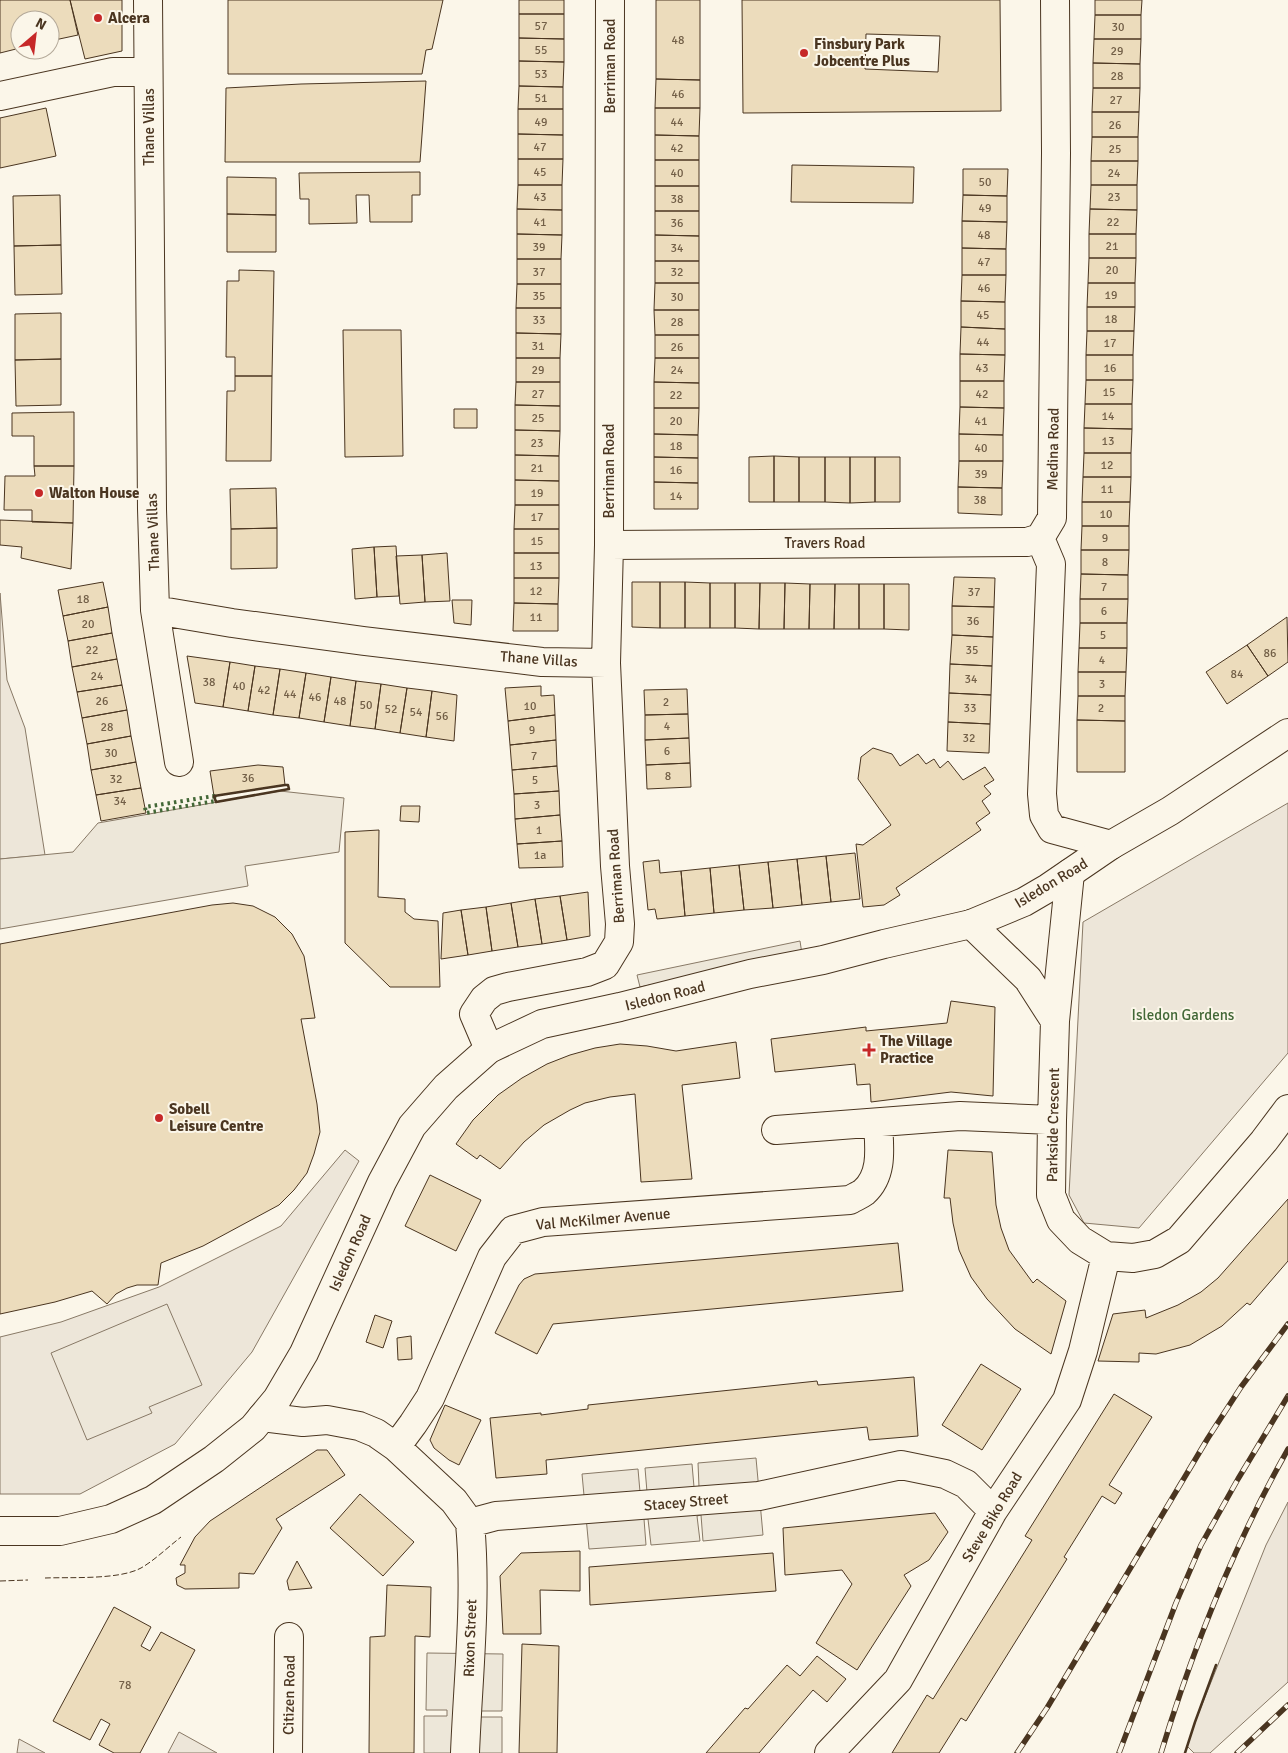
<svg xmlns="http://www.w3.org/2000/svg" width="1288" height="1753" viewBox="0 0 1288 1753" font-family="Signika,sans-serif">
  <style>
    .green { fill: #ede6d9; stroke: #887966 }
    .parking { fill: #ede7d9; stroke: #887966 }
    .building { fill: #ecdcbc; stroke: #4a3520; fill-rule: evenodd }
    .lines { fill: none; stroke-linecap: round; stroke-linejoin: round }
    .minor-casing { stroke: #4a3520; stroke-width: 30 }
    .highway-casing { stroke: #4a3520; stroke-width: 30 }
    .minor { stroke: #fbf6e9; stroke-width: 28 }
    .highway { stroke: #fbf6e9; stroke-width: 28 }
    .rail-casing { stroke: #4a3520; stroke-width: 5.5 }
    .rail { stroke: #fbf6e9; stroke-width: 4; stroke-dasharray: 11; stroke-linecap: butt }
    .hedge { stroke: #436837; stroke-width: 4; stroke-dasharray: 2.5 4; stroke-linecap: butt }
    .fence { stroke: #4a3520; stroke-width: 1; stroke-dasharray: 6 2.5; stroke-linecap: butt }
    .wall { stroke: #4a3520; stroke-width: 2.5 }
    .poi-dot { fill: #c62828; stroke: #fbf6e9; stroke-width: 2 }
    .labels { text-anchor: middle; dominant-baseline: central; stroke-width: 4; stroke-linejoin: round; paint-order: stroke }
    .number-label { font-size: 12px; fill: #725f47 }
    .poi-label { font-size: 15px; font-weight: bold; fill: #4a3520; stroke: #fbf6e9; text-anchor: start }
    .street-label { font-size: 15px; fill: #4a3520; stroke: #fbf6e9 }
    .park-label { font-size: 15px; fill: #436837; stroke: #fbf6e9 }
  </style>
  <rect width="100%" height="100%" fill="#fbf6e9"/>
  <path class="green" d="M0,593L7,680L25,728L45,855L0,859Z
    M1288,803V1053L1139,1228L1084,1223L1069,1195L1083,922Z
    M345,1150L359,1161L252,1352L175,1444L80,1494H0V1337L61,1322L159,1287L281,1226Z
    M1288,1502V1682L1210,1753H1194L1187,1746L1195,1722L1266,1545Z
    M179,1732L217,1753H168Z
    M19,1739L45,1753H17Z"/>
  <path class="parking" d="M280,791L344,798L339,852L245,866L248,886L0,929V859L73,852L98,823Z
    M800,941L802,954L640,987L637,975Z
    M167,1304L202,1385L149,1407L152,1413L87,1440L51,1353Z
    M756,1458L763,1535L703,1541L701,1515L697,1516L700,1541L651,1545L648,1519H644L646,1545L589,1549L582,1474L638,1469L640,1492H647L645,1468L692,1464L694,1487H699L698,1463Z
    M427,1653L503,1654L502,1711H478V1717H502V1753H424V1716H447V1710H426Z"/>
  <path class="building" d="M0,0H70L78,35L50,41V20H20V48L0,53Z
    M70,0H122V51L85,59Z
    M228,0H443L432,49L426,50L422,74H228Z
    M519,0H564V14H519Z
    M656,0H700V80L656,79Z
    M742,0H1000L1001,111L743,113ZM866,34L940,36L938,72L865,69Z
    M1095,0H1142L1141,15H1095Z
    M519,14H564V39L519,38Z
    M1095,15H1141V39H1094Z
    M519,38L564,39V62L519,61Z
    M1094,39H1141L1140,64L1093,63Z
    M519,61L564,62L563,87L519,86Z
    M1093,63L1140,64V88H1093Z
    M656,79L700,80V108H655Z
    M426,81L420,162H225L226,88L301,84Z
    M519,86L563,87V109H518Z
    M1093,88H1140L1139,112H1092Z
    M46,108L56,156L0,168V118Z
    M655,108H700L699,136L655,135Z
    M518,109H563V135L518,134Z
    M1092,112H1139L1138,137H1092Z
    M518,134L563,135V159H518Z
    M655,135L699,136V160H655Z
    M1092,137H1138V161H1091Z
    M518,159H563L562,185H518Z
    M655,160H699V186H655Z
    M1091,161H1138L1137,185H1091Z
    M792,165L914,167L913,203L791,202Z
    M963,169H1008L1007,196L963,195Z
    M420,172V195H412V222H370L369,195H356L357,223L309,224V199H300L299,173Z
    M227,177L276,178V215L227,214Z
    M518,185H562V210L517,209Z
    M1091,185H1137V210L1090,209Z
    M655,186H699V211H655Z
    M60,195L61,245L14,246L13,196Z
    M963,195L1007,196V222L962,221Z
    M517,209L562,210V235L517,234Z
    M1090,209L1137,210L1136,234H1089Z
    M655,211H699V236L655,235Z
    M227,214L276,215V252H227Z
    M962,221L1007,222L1006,249L962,248Z
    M517,234L562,235L561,259H517Z
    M1089,234H1136V258H1089Z
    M655,235L699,236V261H655Z
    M61,245L62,294L15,295L14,246Z
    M962,248L1006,249V275H962Z
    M1089,258H1136L1135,283H1088Z
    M517,259H561V284H517Z
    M655,261H699V283H655Z
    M239,270L274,271L272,376H235V357H226L227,281H239Z
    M962,275H1006L1005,302L961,301Z
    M655,283H699V310H654Z
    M1088,283H1135V307H1087Z
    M517,284H561V308H516Z
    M961,301L1005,302V329L961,327Z
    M1087,307H1135L1134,331H1087Z
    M516,308H561V334L516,333Z
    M654,310H699V335H655Z
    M61,313V359L15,360V314Z
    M961,327L1005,329V355L960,354Z
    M343,330H401L403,456L345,457Z
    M1087,331H1134L1133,355H1086Z
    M516,333L561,334L560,358H516Z
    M655,335H699V358H655Z
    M960,354L1005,355L1004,381H960Z
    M1086,355H1133V380H1086Z
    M516,358H560V382H516Z
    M655,358H699V383L654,382Z
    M61,359V405L16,406L15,360Z
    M235,376H272L271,461H226L227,391H235Z
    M1086,380H1133L1132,404H1085Z
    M960,381H1004V408L960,407Z
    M516,382H560V406L515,405Z
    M654,382L699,383V408H654Z
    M1085,404H1132V429L1084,428Z
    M515,405L560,406V431L515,430Z
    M960,407L1004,408L1003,435L959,434Z
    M654,408H699L698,435L654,434Z
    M454,409H477V428H454Z
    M74,412V466H34V436H12V413Z
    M1084,428L1132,429L1131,453H1084Z
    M515,430L560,431L559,456L515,455Z
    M654,434L698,435V458L654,457Z
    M959,434L1003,435V461H959Z
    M1084,453H1131V477H1083Z
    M515,455L559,456V481L515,480Z
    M774,456V502H749V457Z
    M774,456L799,457V502H774Z
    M654,457L698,458V483L654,482Z
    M799,457H825V502H799Z
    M825,457H850V503L825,502Z
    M850,457H875V502L850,503Z
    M875,457H900V502H875Z
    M959,461H1003L1002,488L958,487Z
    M34,466H74L73,523L32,522V510H4L5,476H35Z
    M1083,477H1131L1130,502H1082Z
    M515,480L559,481V505H515Z
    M654,482L698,483V509H654Z
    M958,487L1002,488V515L958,513Z
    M276,488L277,528L231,529L230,489Z
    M1082,502H1130L1129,526H1082Z
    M515,505H559V529H514Z
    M0,520L73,523L71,569L21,558L22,547L0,545Z
    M1082,526H1129V550H1081Z
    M277,528V568L231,569V529Z
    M514,529H559V553H514Z
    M396,546L399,596L377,597L374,547Z
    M374,547L377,597L355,599L352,549Z
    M1081,550H1129L1128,575L1081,574Z
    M447,553L450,601L425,602L422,555Z
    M514,553H559V578H514Z
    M422,555L425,602L400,604L396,556Z
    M1081,574L1128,575V599H1080Z
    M954,577L995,578L994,607L952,606Z
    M514,578H559L558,604L514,603Z
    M103,582L108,607L63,616L58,590Z
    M632,582H660V628L632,627Z
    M660,582H685V628H660Z
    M685,582L710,583V628H685Z
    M710,583H735V628H710Z
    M735,583H760L759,629L735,628Z
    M760,583H785L784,629H759Z
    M785,583L810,584L809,629H784Z
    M810,584H835L834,629H809Z
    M835,584H859V629H834Z
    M859,584H884V629H859Z
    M884,584H909V630L884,629Z
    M1080,599H1128L1127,623H1080Z
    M452,600H472L471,625L454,623Z
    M514,603L558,604V631H513Z
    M952,606L994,607L993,637L952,635Z
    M108,607L112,633L68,641L63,616Z
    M1287,617L1288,662L1268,676L1247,645Z
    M1080,623H1127V648H1079Z
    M112,633L117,659L72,667L68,641Z
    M952,635L993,637L992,666L950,664Z
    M1247,645L1268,676L1227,704L1206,672Z
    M1079,648H1127L1126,672H1078Z
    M187,656L230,662L223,707L195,703Z
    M117,659L122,685L77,692L72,667Z
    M230,662L255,666L248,711L223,707Z
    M950,664L992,666L991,695L949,693Z
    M255,666L280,669L273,715L248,711Z
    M280,669L306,673L299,718L273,715Z
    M1078,672H1126L1125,696H1078Z
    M306,673L331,677L324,722L299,718Z
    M331,677L356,681L350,726L324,722Z
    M356,681L381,684L375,729L350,726Z
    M381,684L407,688L400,733L375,729Z
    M122,685L127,710L82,718L77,692Z
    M541,686V696L554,695L555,715L508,721L505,688Z
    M407,688L432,691L426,737L400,733Z
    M687,689L688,714L645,715L644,690Z
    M432,691L457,695L454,741L426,737Z
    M949,693L991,695L990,724L948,722Z
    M1078,696H1125V721L1077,720Z
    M127,710L131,736L87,744L82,718Z
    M688,714L689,738L645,740V715Z
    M555,715L556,740L510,745L508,721Z
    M1077,720L1125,721V772H1077Z
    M948,722L990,724L989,753L947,751Z
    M131,736L136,762L91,770L87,744Z
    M689,738L690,763L646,765L645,740Z
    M556,740L557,766L512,770L510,745Z
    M873,748L892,754L900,766L918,754L926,764L934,759L940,768L948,761L963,780L985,767L994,780L984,786L991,794L982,801L990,813L976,823L981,830L896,888L900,895L884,905L863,907L856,844L863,845L891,825L858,779L861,757Z
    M136,762L141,788L96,795L91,770Z
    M690,763L691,787L647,789L646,765Z
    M258,765L283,767L285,785L214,796L210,771Z
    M557,766L559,791L514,794L512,770Z
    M141,788L146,813L101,821L96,795Z
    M559,791L560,815L515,819L514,794Z
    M401,806H420L419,822L400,821Z
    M560,815L562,841L517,844L515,819Z
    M379,830L378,897L405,899V912L414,919L438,921L440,987H390L345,943V832Z
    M562,841L563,867L519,868L517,844Z
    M855,853L860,899L831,902L826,856Z
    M826,856L831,902L802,905L797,859Z
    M797,859L802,905L773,908L768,862Z
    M659,860L660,873L681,871L685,916L657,919L655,909L648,910L643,862Z
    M768,862L773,908L744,910L739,865Z
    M739,865L744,910L714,913L710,868Z
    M710,868L714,913L685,916L681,871Z
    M588,892L590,936L567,940L560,896Z
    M560,896L567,940L542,944L535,899Z
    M535,899L542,944L518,947L511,903Z
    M233,903L253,906L275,917L292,934L304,956L315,1018L301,1019L317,1104L320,1132L314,1154L307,1173L294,1190L279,1205L203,1246L161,1263L158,1285H137L127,1288L116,1294L107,1304L92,1291L55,1302L0,1314V944L212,905Z
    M511,903L518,947L492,951L486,907Z
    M486,907L492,951L468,955L461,910Z
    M461,910L468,955L441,959L443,913Z
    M951,1001L995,1007L993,1096L951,1092L871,1102L870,1084L857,1085L855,1064L775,1072L771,1039L866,1027V1031L947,1023Z
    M736,1042L740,1078L682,1085L692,1179L641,1182L635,1094L610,1097L585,1103L570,1110L544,1125L524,1142L500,1169L480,1155L477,1159L456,1144L473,1120L498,1095L522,1078L547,1064L570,1055L595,1048L620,1044L647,1046L676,1051Z
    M948,1150L992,1152L996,1205L1001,1228L1009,1250L1033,1283L1037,1279L1066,1301L1051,1354L1015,1329L987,1299L971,1277L959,1250L953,1223L950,1198H944Z
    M430,1175L481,1200L456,1251L405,1226Z
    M1288,1199V1261L1250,1305L1247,1303L1222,1326L1190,1345L1156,1354L1139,1353V1362L1098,1361L1113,1314L1145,1310L1146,1318L1178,1305L1201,1292L1218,1278Z
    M898,1243L903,1291L553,1324L537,1354L495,1333L519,1285L524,1279L535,1274Z
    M375,1315L392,1321L383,1348L366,1342Z
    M411,1336L412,1359L398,1360L397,1338Z
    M981,1364L1021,1389L982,1450L942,1425Z
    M914,1377L918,1436L869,1440L867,1427L546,1460L547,1474L496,1478L490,1418L541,1413V1415L588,1409V1405L817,1381L818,1385Z
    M1114,1394L1152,1417L1109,1485L1122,1493L1115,1504L1102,1496L1064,1557L1067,1559L966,1721L961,1718L939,1753H892L927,1695L933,1699L1032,1540L1025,1536Z
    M445,1405L481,1420L459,1465L449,1460L434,1448L430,1440Z
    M317,1450H327L345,1475L276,1519L282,1528L254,1574L239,1573V1588L185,1589L177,1585L176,1578L185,1573V1565H180L195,1537L210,1521Z
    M360,1494L414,1542L383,1576L330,1528Z
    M935,1513L948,1532L929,1560L904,1575L911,1586L857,1670L816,1643L852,1584L842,1570L785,1575L783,1528Z
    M580,1551V1591L540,1590L541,1634H503L500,1576L521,1553Z
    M773,1553L776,1591L590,1605L589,1567Z
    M297,1561L312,1588L289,1590L287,1581Z
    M387,1585L431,1587L430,1637L415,1636L414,1753H369L370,1637L385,1636Z
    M114,1607L151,1627L141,1646L150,1651L161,1632L195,1650L140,1753H114L99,1745L110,1724L101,1719L90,1740L53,1721Z
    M522,1644L559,1646L557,1753H519Z
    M817,1656L846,1679L827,1702L813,1690L759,1753H706L745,1708L748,1709L787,1665L800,1676Z"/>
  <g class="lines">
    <defs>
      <path id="minor" d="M148,0L152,509L155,610L179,762
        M0,96L113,72H148
        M1040,538L1052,518L1056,153L1055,0
        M1040,538L1051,564L1042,794L1044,815L1052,829L1111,845
        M609,545L1027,542L1040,538
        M155,610L232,623L364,641L542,662L606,663
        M1070,873L1055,1021L1052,1120L1051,1195L1061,1220L1080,1240L1106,1256L1133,1258L1155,1254L1179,1240L1264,1141L1288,1109
        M971,924L1028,979L1055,1021
        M489,1049L474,1014L484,999L494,991L508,987L587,972L605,965L619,942L620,924L615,866L606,663L609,545L610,0
        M776,1130L960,1116L1052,1120
        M262,1417L303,1422L327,1420L359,1426L376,1433L396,1447L454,1501L470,1523L496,1516L759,1496L901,1465L945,1474L966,1484L993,1511
        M396,1447L413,1424L430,1398L492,1257L513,1230L543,1222L850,1200C855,1197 860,1195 864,1192C884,1174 879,1146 878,1123
        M288,1753L289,1637
        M465,1753C468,1678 477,1598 470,1523
        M829,1753L898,1680L993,1511L1067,1400L1083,1351L1106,1256"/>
      <path id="highway" d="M0,1531H60L111,1519L153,1500L214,1459L253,1428L277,1399L304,1353L382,1182L412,1126L446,1087L489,1049L542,1024L620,1007L750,974L823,960L884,944L971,924L1024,902L1048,888L1111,845L1170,811L1288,733"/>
    </defs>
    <use href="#minor" class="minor-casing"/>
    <use href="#highway" class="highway-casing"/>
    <use href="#minor" class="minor"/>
    <use href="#highway" class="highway"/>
    <defs>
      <path id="rail" d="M1017,1753L1047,1708L1208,1438L1241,1387L1288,1324
        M1119,1753L1176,1603L1201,1545L1238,1479L1288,1396
        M1161,1753C1193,1648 1234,1545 1288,1449
        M1237,1753L1288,1705"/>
    </defs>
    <use href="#rail" class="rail-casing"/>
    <use href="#rail" class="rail"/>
    <path class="hedge" d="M214,796L215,801L146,813L145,807Z"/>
    <path class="fence" d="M45,1578C71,1577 119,1580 141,1568C155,1560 168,1547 181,1537
      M0,1581L28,1580"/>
    <path class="wall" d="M285,785H288L289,789L216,802L214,796Z
      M1185,1753L1195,1722L1216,1665"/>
  </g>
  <g class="poi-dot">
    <circle cx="98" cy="18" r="5"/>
    <circle cx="804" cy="53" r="5"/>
    <circle cx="39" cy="493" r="5"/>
    <path d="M866.5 1042.5h5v5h5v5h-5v5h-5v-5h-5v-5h5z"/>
    <circle cx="159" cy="1118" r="5"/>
  </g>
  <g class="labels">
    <g class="number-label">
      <text x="541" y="26">57</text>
      <text x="1118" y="27">30</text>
      <text x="678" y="40">48</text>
      <text x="541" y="50">55</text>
      <text x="1117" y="51">29</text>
      <text x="541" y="74">53</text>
      <text x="1117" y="76">28</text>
      <text x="678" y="94">46</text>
      <text x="541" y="98">51</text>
      <text x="1116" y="100">27</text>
      <text x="541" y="122">49</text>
      <text x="677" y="122">44</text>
      <text x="1115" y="125">26</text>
      <text x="540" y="147">47</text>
      <text x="677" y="148">42</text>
      <text x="1115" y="149">25</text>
      <text x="540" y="172">45</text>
      <text x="677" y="173">40</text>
      <text x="1114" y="173">24</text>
      <text x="985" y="182">50</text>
      <text x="540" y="197">43</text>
      <text x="1114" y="197">23</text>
      <text x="677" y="199">38</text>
      <text x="985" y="208">49</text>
      <text x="540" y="222">41</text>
      <text x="1113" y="222">22</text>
      <text x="677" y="223">36</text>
      <text x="984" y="235">48</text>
      <text x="1112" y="246">21</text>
      <text x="539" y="247">39</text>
      <text x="677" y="248">34</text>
      <text x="984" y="262">47</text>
      <text x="1112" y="270">20</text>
      <text x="539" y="272">37</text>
      <text x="677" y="272">32</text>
      <text x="984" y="288">46</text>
      <text x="1111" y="295">19</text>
      <text x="539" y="296">35</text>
      <text x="677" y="297">30</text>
      <text x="983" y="315">45</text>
      <text x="1111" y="319">18</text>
      <text x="539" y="320">33</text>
      <text x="677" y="322">28</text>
      <text x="983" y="342">44</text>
      <text x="1110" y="343">17</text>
      <text x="538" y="346">31</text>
      <text x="677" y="347">26</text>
      <text x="982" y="368">43</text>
      <text x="1110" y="368">16</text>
      <text x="538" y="370">29</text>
      <text x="677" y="370">24</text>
      <text x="1109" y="392">15</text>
      <text x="538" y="394">27</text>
      <text x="982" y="394">42</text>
      <text x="676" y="395">22</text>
      <text x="1108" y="416">14</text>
      <text x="538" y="418">25</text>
      <text x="676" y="421">20</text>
      <text x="981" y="421">41</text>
      <text x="1108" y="441">13</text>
      <text x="537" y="443">23</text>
      <text x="676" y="446">18</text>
      <text x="981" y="448">40</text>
      <text x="1107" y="465">12</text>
      <text x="537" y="468">21</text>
      <text x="676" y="470">16</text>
      <text x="981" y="474">39</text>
      <text x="1107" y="489">11</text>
      <text x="537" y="493">19</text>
      <text x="676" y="496">14</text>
      <text x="980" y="500">38</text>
      <text x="1106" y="514">10</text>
      <text x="537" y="517">17</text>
      <text x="1105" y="538">9</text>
      <text x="537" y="541">15</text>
      <text x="1105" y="562">8</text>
      <text x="536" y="566">13</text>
      <text x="1104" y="587">7</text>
      <text x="536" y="591">12</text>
      <text x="974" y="592">37</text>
      <text x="83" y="599">18</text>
      <text x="1104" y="611">6</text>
      <text x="536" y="617">11</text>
      <text x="973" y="621">36</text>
      <text x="88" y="624">20</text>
      <text x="1103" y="635">5</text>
      <text x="92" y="650">22</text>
      <text x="972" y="650">35</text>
      <text x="1270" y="653">86</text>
      <text x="1102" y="660">4</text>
      <text x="1237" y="674">84</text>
      <text x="97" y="676">24</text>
      <text x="971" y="679">34</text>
      <text x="209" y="682">38</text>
      <text x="1102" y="684">3</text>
      <text x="239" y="686">40</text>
      <text x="264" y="690">42</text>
      <text x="290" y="694">44</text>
      <text x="315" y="697">46</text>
      <text x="102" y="701">26</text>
      <text x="340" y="701">48</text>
      <text x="666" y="702">2</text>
      <text x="366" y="705">50</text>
      <text x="530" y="706">10</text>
      <text x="970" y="708">33</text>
      <text x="1101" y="708">2</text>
      <text x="391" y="709">52</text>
      <text x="416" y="712">54</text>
      <text x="442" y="716">56</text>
      <text x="667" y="726">4</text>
      <text x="107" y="727">28</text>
      <text x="532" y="730">9</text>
      <text x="969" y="738">32</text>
      <text x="667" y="751">6</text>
      <text x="111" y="753">30</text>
      <text x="534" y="756">7</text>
      <text x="668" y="776">8</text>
      <text x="248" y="778">36</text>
      <text x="116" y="779">32</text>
      <text x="535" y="780">5</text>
      <text x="120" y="801">34</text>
      <text x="537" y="805">3</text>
      <text x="539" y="830">1</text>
      <text x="540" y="855">1a</text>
      <text x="125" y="1685">78</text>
    </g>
    <g class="poi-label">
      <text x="108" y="18">Alcera</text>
      <text x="814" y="44">Finsbury Park<tspan x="814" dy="17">Jobcentre Plus</tspan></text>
      <text x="49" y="493">Walton House</text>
      <text x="880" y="1041">The Village<tspan x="880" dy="17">Practice</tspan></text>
      <text x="169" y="1109">Sobell<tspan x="169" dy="17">Leisure Centre</tspan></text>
    </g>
    <g class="street-label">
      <text transform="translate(610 66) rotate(-90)">Berriman Road</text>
      <text transform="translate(149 127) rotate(-90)">Thane Villas</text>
      <text transform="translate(1053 449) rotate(-89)">Medina Road</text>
      <text transform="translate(609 471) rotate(-90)">Berriman Road</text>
      <text transform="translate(153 532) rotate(-92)">Thane Villas</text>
      <text x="825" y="543">Travers Road</text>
      <text transform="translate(539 659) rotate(4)">Thane Villas</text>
      <text transform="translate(616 876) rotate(-94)">Berriman Road</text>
      <text transform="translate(1051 883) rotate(-31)">Isledon Road</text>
      <text transform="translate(665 996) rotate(-14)">Isledon Road</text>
      <text transform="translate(1053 1125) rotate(-89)">Parkside Crescent</text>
      <text transform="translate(603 1219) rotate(-5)">Val McKilmer Avenue</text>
      <text transform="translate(350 1253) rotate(-66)">Isledon Road</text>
      <text transform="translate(686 1502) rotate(-5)">Stacey Street</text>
      <text transform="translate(992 1517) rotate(-59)">Steve Biko Road</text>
      <text transform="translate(470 1638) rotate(-88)">Rixon Street</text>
      <text transform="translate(289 1695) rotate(-89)">Citizen Road</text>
    </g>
    <g class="park-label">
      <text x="1183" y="1015">Isledon Gardens</text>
    </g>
  </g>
  <g transform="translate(35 35) rotate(28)"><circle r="24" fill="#fbf6e9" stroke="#b4a999"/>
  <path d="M0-4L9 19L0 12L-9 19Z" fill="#c62828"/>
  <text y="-8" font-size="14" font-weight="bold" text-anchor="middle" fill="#4a3520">N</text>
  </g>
</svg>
